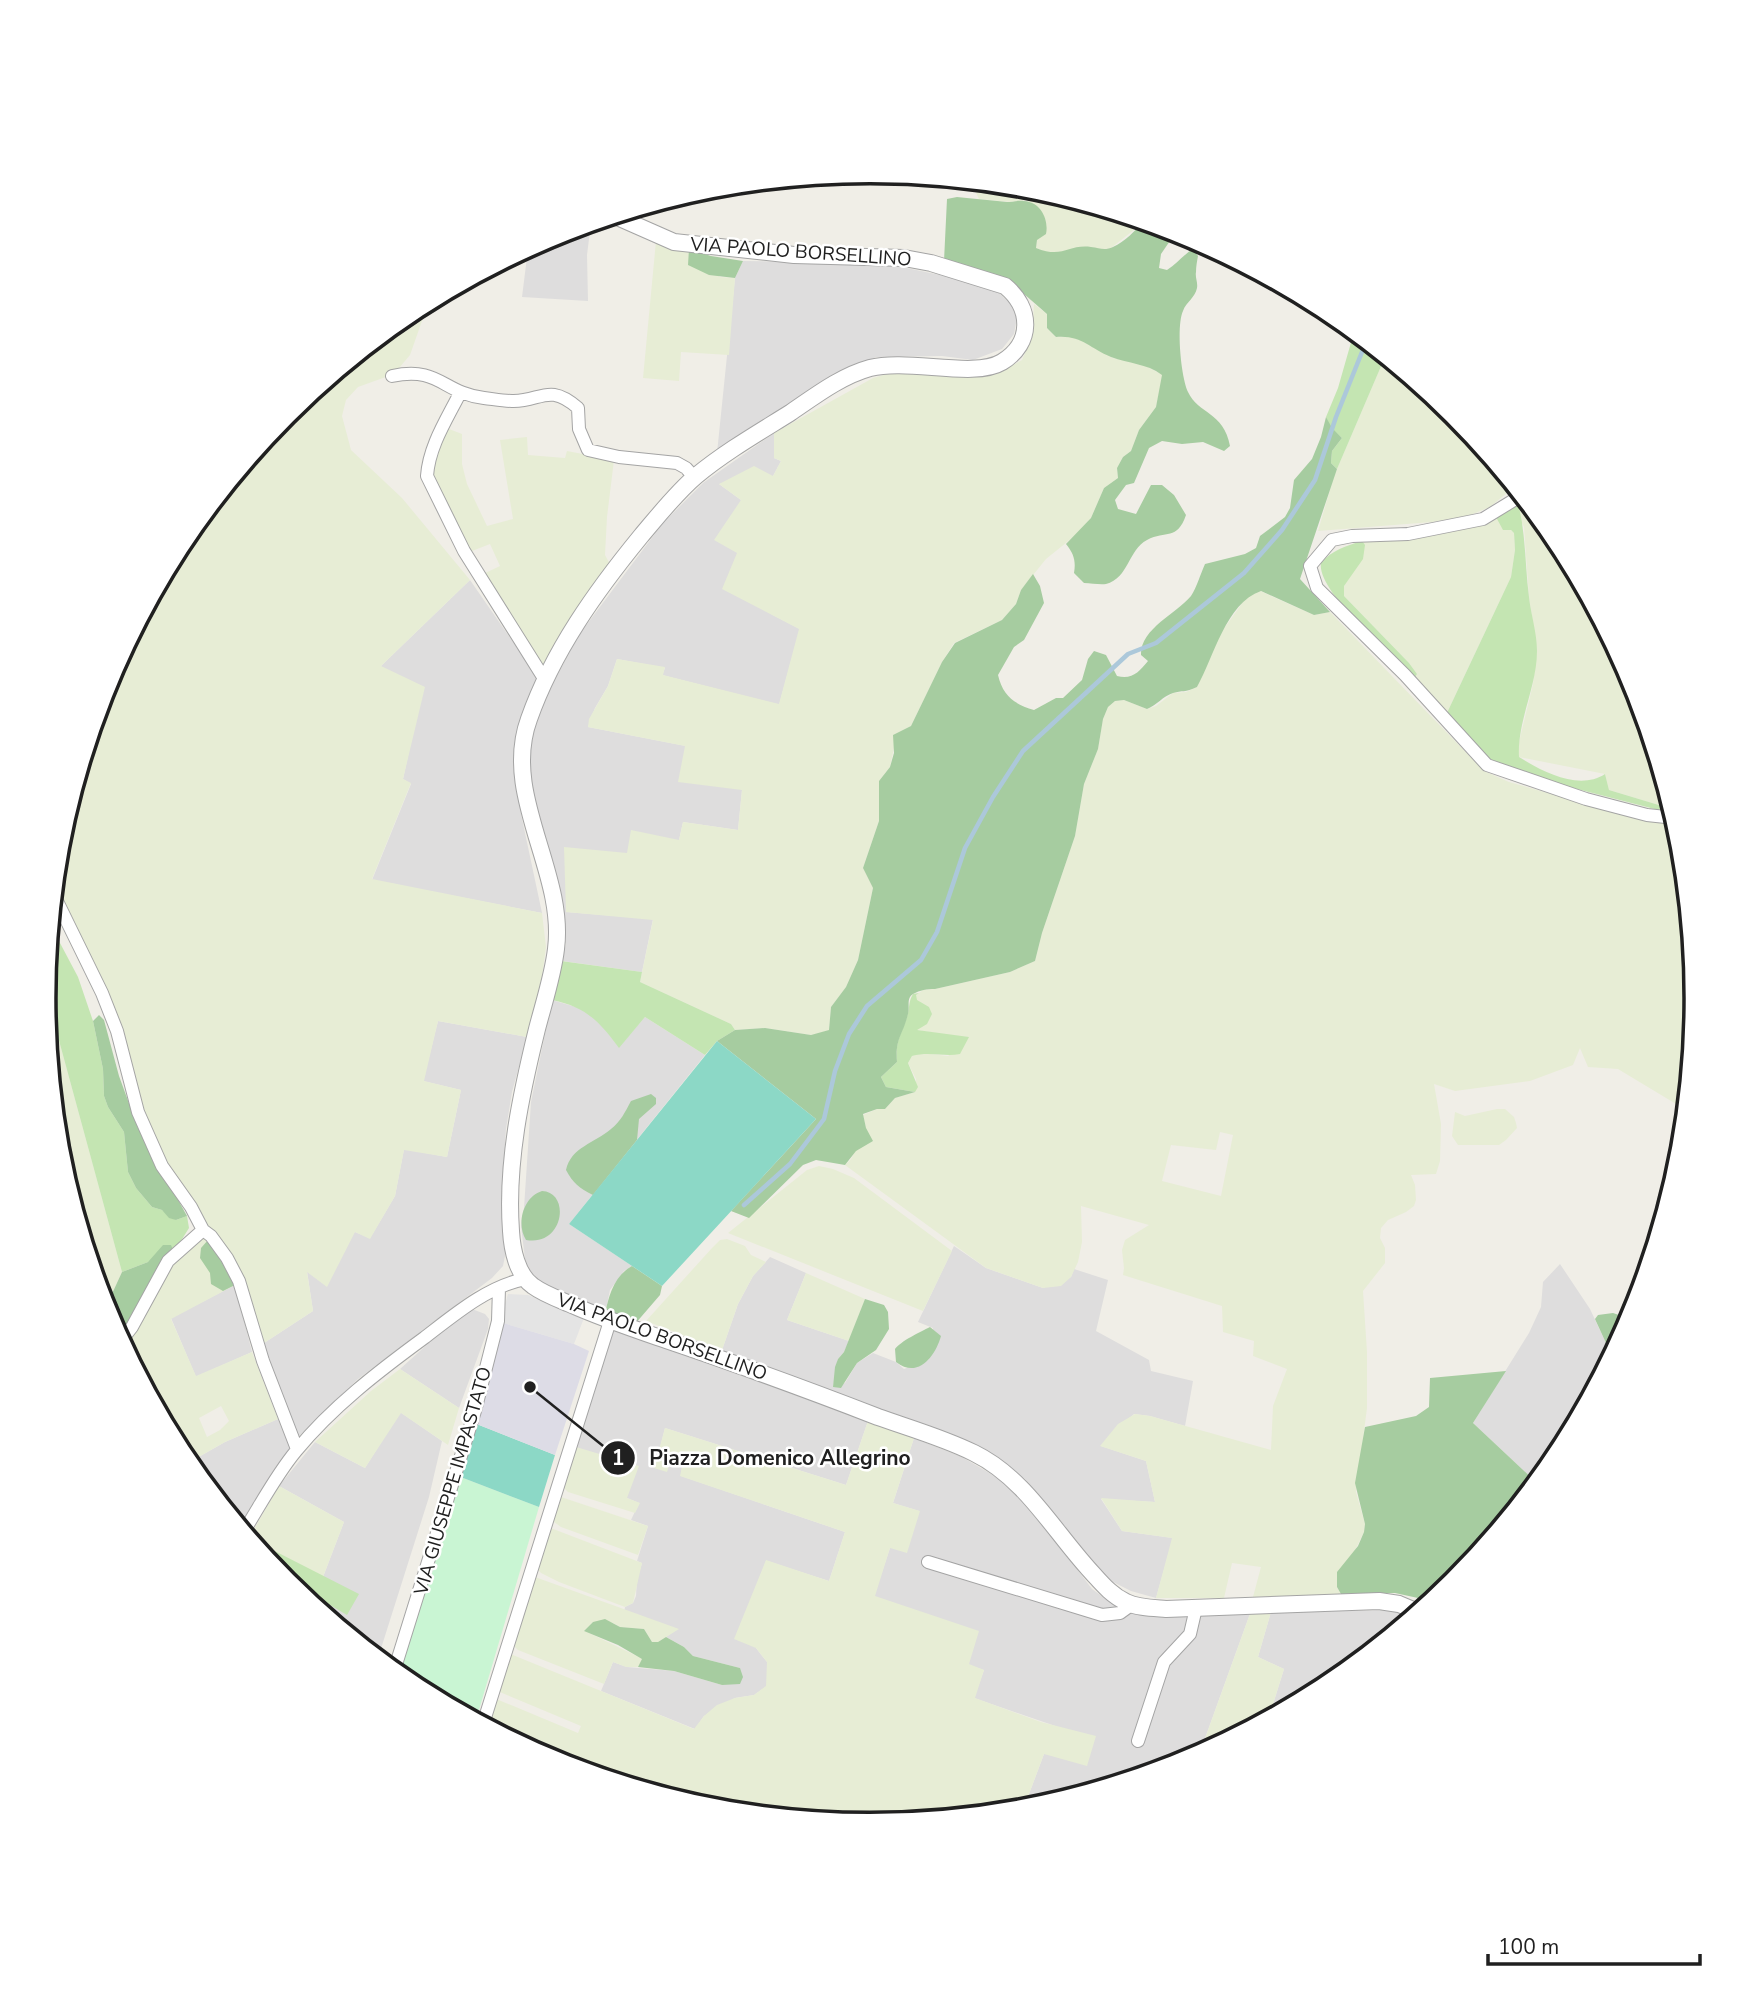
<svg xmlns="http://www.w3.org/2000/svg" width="1740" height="1996" viewBox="0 0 1740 1996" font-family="'Nunito Sans',sans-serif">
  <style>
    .residential { fill: #dedddd }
    .farmland { fill: #e7edd5; fill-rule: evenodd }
    .grass { fill: #c4e5b2 }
    .forest { fill: #a6cca0 }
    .park { fill: #c9f5d3 }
    .pitch { fill: #8cd8c6 }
    .parking { fill: #e4e4e4 }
    .plaza { fill: #dddce6 }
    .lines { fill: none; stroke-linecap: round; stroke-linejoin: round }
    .stream { stroke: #acc8da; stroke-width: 4.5 }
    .minor-casing { stroke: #a4a4a4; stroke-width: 14 }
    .tertiary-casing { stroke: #a4a4a4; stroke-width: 18 }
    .minor { stroke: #fff; stroke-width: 12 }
    .tertiary { stroke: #fff; stroke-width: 16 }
    .labels { text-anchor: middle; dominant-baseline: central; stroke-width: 5; stroke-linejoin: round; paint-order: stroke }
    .street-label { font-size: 19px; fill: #202020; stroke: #fff }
    .rim { fill: none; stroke: #202020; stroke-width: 3.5 }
    .leader { fill: none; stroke: #202020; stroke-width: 2.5 }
    .callout-dot { fill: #202020; stroke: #fff; stroke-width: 2.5 }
    .mark-label { font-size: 21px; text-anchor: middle; font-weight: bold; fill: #fff }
    .callout-label { font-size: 21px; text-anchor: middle; font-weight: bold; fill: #202020; stroke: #fff; stroke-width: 5; stroke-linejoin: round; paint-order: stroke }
  </style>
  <rect width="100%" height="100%" fill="#f0eee7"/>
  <path class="residential" d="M591,223L587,255L588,301L522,297L528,249L554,234Z
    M743,261L883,263L959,279L999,293L1013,306L1017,318L1014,334L1002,349L973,360L942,356L876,357L844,371L717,453L735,278Z
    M774,433V458L781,461L773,476L719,484L741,500L737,553L771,614L800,629L779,705L662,675L665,668L617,659L608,686L595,708L588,727L686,746L742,790L738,830L683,822L679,840L627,853L566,912L653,919L642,972L562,961L566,944L562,912L553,882L528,771L532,729L545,698L578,636L663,523L703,483Z
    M470,580L540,681L517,735L514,757L521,814L542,913L372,880L411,784L403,779L411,742L381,666Z
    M552,1000L583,1009L602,1025L619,1047L645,1017L705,1055L569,1224L632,1266L624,1271L610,1290L605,1314L542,1283L529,1271L525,1259L521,1226L524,1208L531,1102Z
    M438,1021L527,1037L512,1092L506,1129L503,1172V1228L506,1251L503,1266L492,1278L358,1379L296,1439L261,1345L313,1311L307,1271L355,1232L370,1238L395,1196L404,1149L447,1157L461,1090L423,1081Z
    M954,1246L986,1268L1043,1288L1071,1277L1074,1269L1108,1280L1096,1331L1149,1360L1151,1371L1193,1381L1185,1426L1150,1416L1134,1414L1101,1446L1146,1461L1155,1502L1101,1499L1122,1531L1173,1538L1156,1598L1131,1591L1113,1582L1101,1572L1025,1479L991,1454L928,1425L837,1395L722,1350L738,1304L753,1276L770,1257L806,1273L787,1320L849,1341L844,1352L838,1359L833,1387L845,1383L857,1363L873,1353L896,1362L904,1369L928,1360L932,1354L933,1328L918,1322Z
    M1560,1264L1590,1309L1606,1343L1602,1373L1557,1457L1536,1482L1473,1423L1529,1333L1541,1307L1543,1282Z
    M235,1285L252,1352L196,1377L171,1318Z
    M472,1309L485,1314L489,1319L488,1329L459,1408L400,1369L440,1333Z
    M613,1326L868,1421L846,1485L665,1428L655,1468L670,1463L682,1467L681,1476L845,1532L829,1581L766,1561L754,1592L756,1648L767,1662V1686L754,1695L735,1698L704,1716L695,1729L601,1691L613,1662L627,1667L674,1671L722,1685L740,1668L693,1656L684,1647L666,1637L677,1629L624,1613L625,1607L633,1603L636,1596L637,1580L642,1563L637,1561L648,1526L631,1520L639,1503L627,1498L573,1446Z
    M400,1412L442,1441L429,1497L378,1658L373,1651L309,1601L313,1595H358L323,1577L344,1522L279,1486L315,1442L365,1468Z
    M278,1419L290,1447L241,1528L188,1463L225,1442Z
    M914,1438L962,1457L1008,1484L1036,1515L1092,1589L1114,1605L1132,1613L1251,1611L1199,1755L1186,1762L1039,1806L1026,1802L1044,1754L1064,1729L974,1698L984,1670L969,1665L874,1596L890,1548L919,1511L893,1503Z
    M1392,1610L1405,1613L1411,1618L1329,1685L1269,1717L1284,1669L1258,1657L1271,1612Z"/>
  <path class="farmland" d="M971,182L1032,188L1144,222L1111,248L1102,250L1091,247L1080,248L1060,253H1048L1036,248L1037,239L1027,200L1010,202L979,199Z
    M656,241L689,249L720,277L735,278L729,355L681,352L679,381L643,378Z
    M429,301L410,355L394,374L358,387L346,400L342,416L351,450L402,498L470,580L381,666L425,687L403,779L411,783L372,879L542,913L546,947L542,977L527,1037L438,1021L424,1081L461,1090L447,1157L404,1150L395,1196L370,1239L355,1232L327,1287L307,1272L313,1311L261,1345L254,1321L174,1179L144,1117L97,971L55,888L60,836L107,681L183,539L286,413L411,311Z
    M1034,304L1047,314V328L1056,337H1075L1113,358L1142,364L1163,375L1156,407L1139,430L1131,451L1123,457L1117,468L1118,478L1104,488L1091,518L1077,534L1046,559L1021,590L1016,604L1002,620L954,643L942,662L911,726L895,743L890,767L879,781V821L863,868L873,888L858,960L846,987L831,1007L829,1031L811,1035L765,1028L735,1030L731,1024L640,982L653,920L566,912L564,847L627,853L631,830L679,840L683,822L738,830L742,790L678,782L685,746L588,727L589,719L608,686L617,659L665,667L663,675L779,704L799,629L722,589L737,553L714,540L741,500L719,484L754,466L773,476L781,461L774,458V433L873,378L901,370L982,375L1000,372L1022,360L1032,337Z
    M1385,357L1455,414L1514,487L1490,507L1468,516L1432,522L1318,531L1334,476Z
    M444,427L462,434V464L467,484L487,526L513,519L500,440L527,437L528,455L565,458L567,451L614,460L607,517L605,555L611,566L541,670L481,575L500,566L490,544L467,553L429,477Z
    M1522,497L1557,539L1633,682L1672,809L1609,790L1605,774L1519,757L1518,746L1533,684L1537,650L1529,597L1524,527L1513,505Z
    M1496,517L1514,533L1515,550L1511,577L1446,715L1413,680L1417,674L1409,663L1344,596V586L1362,541Z
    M1260,591L1314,615L1330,612L1484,771L1509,782L1594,806L1676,824L1680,837L1696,998L1686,1100L1681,1107L1618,1069L1588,1067L1580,1048L1573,1065L1530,1081L1455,1091L1434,1084L1441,1124L1440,1161L1436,1174L1411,1175L1415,1185L1416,1200L1414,1206L1406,1212L1388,1220L1381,1228L1380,1238L1385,1248V1263L1363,1291L1367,1352V1408L1356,1492L1365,1524L1364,1532L1337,1587L1341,1594L1253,1597L1261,1567L1232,1563L1224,1598H1156L1172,1538L1122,1531L1101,1498L1155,1502L1146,1461L1100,1446L1118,1424L1135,1414L1150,1416L1271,1450L1273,1406L1287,1369L1253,1356L1254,1341L1223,1332L1222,1306L1123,1275L1124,1268L1122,1250L1125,1240L1149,1225L1081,1206L1082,1242L1078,1262L1071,1277L1061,1286L1043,1288L986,1268L845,1165L851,1159L866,1128L863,1115L877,1109H885L895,1098L915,1092L916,1079L908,1063L912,1056L922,1053L948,1056L968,1038L916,1030V995L923,990L935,989L1010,972L1035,961L1042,933L1075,836L1084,784L1098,749L1103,719L1108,707L1115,701L1124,700L1147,709L1156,706L1173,693L1186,692L1197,687L1220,634L1248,595ZM1220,1132L1233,1135L1221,1196L1162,1181L1171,1145L1216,1150Z
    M45,989L122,1272L105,1309L60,1159Z
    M1497,1109H1505L1514,1117L1516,1123L1517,1128L1506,1140L1499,1145H1458L1452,1136L1455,1112L1465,1116Z
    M819,1166L833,1169L854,1178L952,1251L923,1311L728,1233L807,1170Z
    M204,1235L235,1285L171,1319L196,1376L252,1352L278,1419L225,1442L188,1463L179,1438L174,1441L122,1343L167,1264ZM221,1406L229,1421L220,1430L207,1437L199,1418Z
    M727,1239L745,1246L751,1255L766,1262L753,1276L738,1304L722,1350L646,1321L712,1248L720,1240Z
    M806,1273L865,1299L849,1341L787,1320Z
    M400,1369L459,1408L448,1445L401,1413L365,1468L315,1442L371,1391Z
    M868,1421L914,1438L893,1503L920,1511L907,1553L890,1548L875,1596L979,1631L969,1664L984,1670L975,1698L1041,1722L1096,1736L1087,1766L1044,1754L1026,1802L1039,1806L870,1824L708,1808L553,1761L486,1725L494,1698L578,1733L581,1726L495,1690L508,1653L694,1729L704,1716L717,1705L735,1698L754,1695L766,1686L767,1662L756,1648L734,1639L766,1560L829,1581L845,1532L680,1476L682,1467L670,1463L667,1472L654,1468L665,1428L846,1485Z
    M573,1446L639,1466L627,1498L640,1503L635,1513L568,1492L561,1485Z
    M279,1486L344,1522L323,1577L249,1538Z
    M558,1496L648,1526L638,1555L561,1527L550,1519Z
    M548,1527L642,1563L633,1603L625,1607L559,1582L541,1573L535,1566Z
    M535,1577L679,1629L658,1642H652L644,1629L620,1627L613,1623L593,1622L585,1631L643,1659L638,1667H626L613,1662L604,1684L518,1650L511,1643Z
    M1251,1611L1271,1612L1258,1657L1284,1669L1269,1717L1199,1755Z"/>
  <path class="grass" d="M1352,339C1366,355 1371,349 1385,357L1337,469L1331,463L1332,451L1342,438L1331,428L1326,417L1338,388Z
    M1513,505L1519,507C1526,537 1525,567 1529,597C1531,615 1537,633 1537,651C1537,687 1517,721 1519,757C1543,772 1579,791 1605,774L1609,790L1672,809L1674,814L1550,782L1512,769L1489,759L1446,715L1511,577L1515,550L1514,533L1511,530H1503L1496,517Z
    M1362,541L1365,545L1363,559L1344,586V596L1409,663L1417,674L1413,680C1393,658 1316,590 1321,563C1332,550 1346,546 1362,541Z
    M51,926L78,977L93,1021L103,1069L104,1096L108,1107L124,1132L128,1172L136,1188L152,1207L162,1210L176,1220L187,1216L189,1228L174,1252L122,1272L45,989Z
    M561,961L642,972L640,982L731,1024L735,1030L717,1041L705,1055L645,1017L619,1048C599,1021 586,1007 552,1000Z
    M919,993L916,995L917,1000L929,1007L932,1014L927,1024L917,1030L969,1037L960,1054C944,1057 929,1051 912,1056L908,1063L918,1087L915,1092L886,1087L881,1077L897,1062C895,1041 901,1035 907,1017C910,1008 908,1002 913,994Z
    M251,1539L359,1594L347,1615L313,1595L309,1601L285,1582Z"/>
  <path class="forest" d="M957,197C973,199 991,200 1007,202C1013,202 1019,200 1024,201C1041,202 1049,220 1046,234L1037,240L1036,248C1063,259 1068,244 1091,247C1100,248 1104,251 1113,247C1125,242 1135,230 1144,222L1176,232L1161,254L1159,268L1167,270C1177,264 1183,255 1193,249L1198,256C1197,261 1196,267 1196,272C1195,278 1198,282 1197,288C1195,298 1186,302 1183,311C1176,326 1181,377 1188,392C1198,414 1224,412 1230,446L1224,451L1203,442L1182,444L1162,441L1149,448L1134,483L1126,485L1115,500L1118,509L1136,514L1151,485H1162L1174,495L1186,515C1177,541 1166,530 1147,540C1128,550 1129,578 1106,584C1100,585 1091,583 1084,583L1074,573C1076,561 1074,554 1066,544L1091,518L1104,488L1118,478L1117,468L1123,457L1131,451L1139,430L1156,407L1162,375C1146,363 1129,364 1111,357C1089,348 1082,335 1056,337L1047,328V314L1009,281L944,261L947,199Z
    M689,249L711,256L743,261L735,278L709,275L688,265Z
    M1326,417L1332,428L1342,438L1332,451L1331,463L1337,469L1300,579L1330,612L1314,615L1261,591C1226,603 1214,657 1197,687C1185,693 1182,690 1173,693C1163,696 1157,705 1147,709L1124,700L1115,701L1108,707L1103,719L1098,749L1084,784L1075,836L1042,933L1035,961L1010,972L935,989C927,989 920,990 913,994C906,998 910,1007 908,1014C903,1035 895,1038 897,1062L881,1077L886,1087L915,1092L895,1098L885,1109H877L863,1114L866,1128L873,1141L856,1151L845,1165L816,1160L803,1165L749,1218L731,1211L816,1119L717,1041L735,1030L765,1028L811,1035L829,1030L831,1007L846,987L858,960L873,888L863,868L879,821V781L890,767L894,753L893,735L911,726L942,662L955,643L1002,620L1016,604L1021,590L1033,574L1040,586L1044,603L1024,640L1014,647L998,675C1003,696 1014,704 1034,710L1056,698H1063L1082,680L1088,659L1094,651L1106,655L1117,676C1132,680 1139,672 1148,661L1141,655C1140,629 1176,614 1191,596C1197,587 1200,575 1205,564L1245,554L1256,548L1260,536L1285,517L1290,508L1294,480L1312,459L1321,437Z
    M99,1015L104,1020L119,1076L138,1128L187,1216L176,1220L169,1218L162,1210L152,1207L136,1188L128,1172L124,1132L108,1107L104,1096L103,1069L93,1021Z
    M651,1094L656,1098V1104L639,1119L637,1140L593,1195C579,1188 573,1183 566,1170C571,1147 595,1143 611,1129C621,1121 625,1112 631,1101Z
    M542,1191C571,1192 564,1247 526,1240C516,1224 523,1197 542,1191Z
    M208,1240L220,1253L235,1285L223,1291L211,1284L210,1273L200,1258L201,1248Z
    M163,1245H171L174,1252L120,1339L105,1309L122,1272L148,1262Z
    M632,1266L662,1286L660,1295L635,1324L605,1314C609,1295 614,1276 632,1266Z
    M865,1299L884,1305L888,1312L889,1329L876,1350L857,1363L841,1388L833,1387L835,1367L838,1359L844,1352Z
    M1613,1313L1631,1319L1602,1373L1606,1343L1595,1319L1598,1315Z
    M930,1327L941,1336C935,1357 918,1379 896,1362L895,1349C901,1341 920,1332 930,1327Z
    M1506,1371L1473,1423L1536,1482L1502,1525L1425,1596L1418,1598L1395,1593L1341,1594L1337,1587V1572L1358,1546L1364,1532L1365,1524L1355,1483L1365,1427L1416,1416L1429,1407L1430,1378Z
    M605,1619L620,1627L644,1629L652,1642H658L666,1637L684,1647L693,1656L740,1668L743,1677L740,1684L722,1685L674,1671L638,1667L642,1659L618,1645L584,1631L593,1622Z"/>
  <path class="park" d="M458,1476L539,1507L476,1720L411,1685L396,1673Z"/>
  <path class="pitch" d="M717,1041L816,1119L662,1286L569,1224Z
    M474,1423L555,1455L539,1507L458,1476Z"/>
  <path class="parking" d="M508,1294L528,1295L584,1318L574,1344L500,1322Z"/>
  <path class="plaza" d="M500,1322L574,1344L589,1351L555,1455L474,1423Z"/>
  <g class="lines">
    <path class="stream" d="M744,1205L790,1164L824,1119L835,1071L849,1034L867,1006L921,960L937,932L965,848L993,797L1023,751L1128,654L1156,643L1244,573L1282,530L1315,480L1336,417L1366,342"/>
    <defs>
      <path id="minor" d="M392,376C440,366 442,393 484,398C493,399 503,401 512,401C541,402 548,382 578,408L579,429L588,450L619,457L677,463L686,468L694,477
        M460,393C447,419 429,446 427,476L464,551L545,680
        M1519,493L1514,500L1483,519L1408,534L1352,536L1332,540L1310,566L1317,588L1405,675L1487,765L1586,799L1647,815L1675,818
        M54,895L102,993L117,1031L138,1112L162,1166L191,1207L203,1230L211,1236L227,1258L239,1281L263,1361L297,1449
        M121,1341L132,1327L168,1261L203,1230
        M244,1531C261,1504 276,1475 296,1451C332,1407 379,1371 424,1338C454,1315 488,1286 525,1279
        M928,1562L1102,1615L1120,1613L1131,1605
        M1418,1612L1486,1544
        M394,1671L475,1411L498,1321L499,1288
        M483,1724L610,1321
        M1138,1741L1164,1662L1190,1634L1196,1608"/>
      <path id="tertiary" d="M615,216L674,242L794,255L904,258L931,263L1005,286C1032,308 1033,343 1002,362C974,379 908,358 870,368C841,376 815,396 790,413C758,433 725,452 696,476C676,493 658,516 641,536C596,591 553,651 529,719C501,795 566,872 556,949C553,975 544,1002 537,1029C521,1094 506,1163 511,1231C512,1249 517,1275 533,1286C544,1294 558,1299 570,1304C601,1318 634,1329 666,1340C737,1364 808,1390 878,1417C909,1428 944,1438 974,1453C1027,1479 1055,1534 1095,1576C1104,1586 1113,1596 1126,1602C1138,1608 1153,1608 1166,1609L1379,1601L1399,1604L1418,1612"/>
    </defs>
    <use href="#minor" class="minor-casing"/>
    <use href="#tertiary" class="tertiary-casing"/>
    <use href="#minor" class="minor"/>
    <use href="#tertiary" class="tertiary"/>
  </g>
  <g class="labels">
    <g class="street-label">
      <text transform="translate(801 252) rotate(4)">VIA PAOLO BORSELLINO</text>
      <text transform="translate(662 1337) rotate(20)">VIA PAOLO BORSELLINO</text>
      <text transform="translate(453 1481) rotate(-74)">VIA GIUSEPPE IMPASTATO</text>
    </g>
  </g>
  <path d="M0 0H1740V1996H0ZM56 998a814 814 0 1 1 1628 0a814 814 0 1 1-1628 0Z" fill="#fff" fill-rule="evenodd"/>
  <path class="rim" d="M56 998a814 814 0 1 1 1628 0a814 814 0 1 1-1628 0Z"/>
  <path class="leader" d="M530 1387L618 1458"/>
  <g class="callout-dot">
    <circle cx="530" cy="1387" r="7"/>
    <circle cx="618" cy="1458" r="18"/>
  </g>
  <g class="mark-label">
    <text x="618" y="1465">1</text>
  </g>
  <g class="callout-label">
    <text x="780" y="1465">Piazza Domenico Allegrino</text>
  </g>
  <path d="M1488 1954v10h212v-10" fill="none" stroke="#202020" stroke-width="3.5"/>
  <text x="1498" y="1954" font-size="21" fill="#202020" stroke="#ffffff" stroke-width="5" paint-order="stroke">100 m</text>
</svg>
